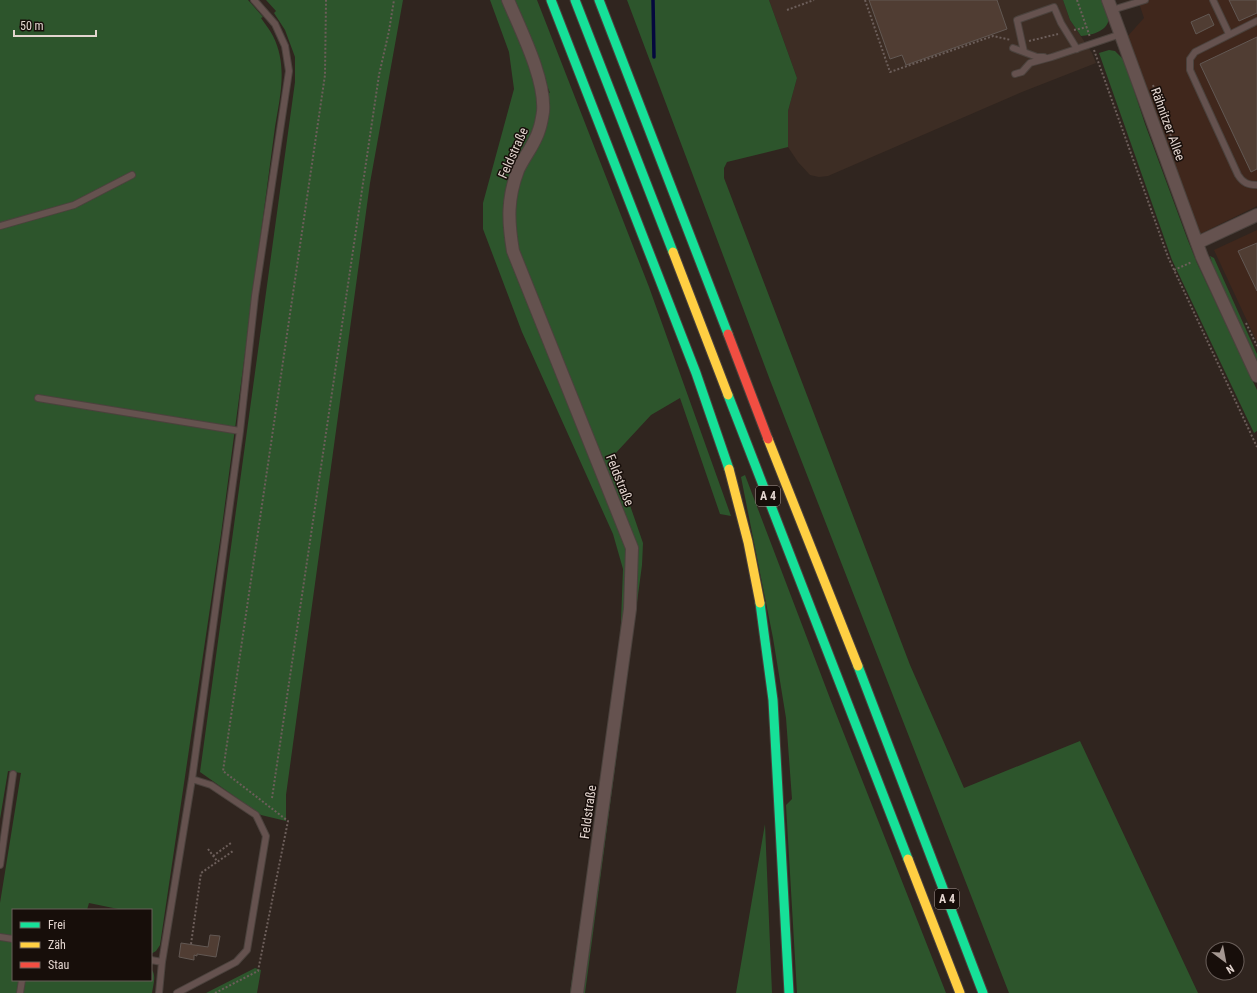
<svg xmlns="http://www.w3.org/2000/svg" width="1257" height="993" viewBox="0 0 1257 993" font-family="'Roboto Condensed',sans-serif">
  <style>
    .commercial { fill: #3d2d24 }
    .built { fill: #40271c }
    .green { fill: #2d552c }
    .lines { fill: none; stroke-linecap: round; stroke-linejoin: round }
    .stream { stroke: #04083e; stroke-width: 3.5 }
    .building { fill: #503d33; stroke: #625853 }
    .lane-casing { stroke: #4b423d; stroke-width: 8 }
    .street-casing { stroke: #4b423d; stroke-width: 14 }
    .fast-casing { stroke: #4b423d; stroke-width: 11 }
    .slow-casing { stroke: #4b423d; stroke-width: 11 }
    .jam-casing { stroke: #4b423d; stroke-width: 11 }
    .path { stroke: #6c5e5a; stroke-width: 2; stroke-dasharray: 2 2; stroke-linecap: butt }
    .lane { stroke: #65524f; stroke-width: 6 }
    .street { stroke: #65524f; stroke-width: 12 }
    .fast { stroke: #16e098; stroke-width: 9 }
    .slow { stroke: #ffcf43; stroke-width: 9 }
    .jam { stroke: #f24e42; stroke-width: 9 }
    .labels { text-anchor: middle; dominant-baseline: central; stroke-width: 3; stroke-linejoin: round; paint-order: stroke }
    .shield { fill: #170e0a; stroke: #a69994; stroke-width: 1 }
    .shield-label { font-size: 12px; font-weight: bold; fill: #e3d5cf }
    .street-label { font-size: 13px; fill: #e3d5cf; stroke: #170e0a }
  </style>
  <rect width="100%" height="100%" fill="#30251f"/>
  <path class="commercial" d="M769,0H1063L1070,20L1092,53L1096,63L1022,92L828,176L819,177L810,175L798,162L788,147V111L797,78Z"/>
  <path class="built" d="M1138,0H1257V206L1198,235L1127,37L1144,18Z
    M1257,230V342L1214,250Z"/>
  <path class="green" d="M0,0H248L263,17L261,18C265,24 270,30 273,36C288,66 280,96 275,127L221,534L160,945L156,951L151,954V910H118V909L89,903L87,910H13V936L0,934V903L21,773L8,771L0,819Z
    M266,0H403L370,183L286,795V821L261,815L200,772L295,82V57L285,30L274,13L276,11Z
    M490,0H504L539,88L550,93L513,0H537L649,287L731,516L720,514L680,398L651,415L613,456L643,543L642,565L585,993H570L620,647L623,569L613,534L522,332L483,229V203L514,89L509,52Z
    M627,0H769L797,78L788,111V147L727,162L724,168V178L910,665L964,788L1080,741L1198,993H1009L770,380Z
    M1063,0H1104C1105,5 1108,10 1109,15C1110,31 1093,35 1081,36L1070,20Z
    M1109,50L1115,51L1124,60L1145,124L1187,238L1197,263L1257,390V431L1254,433L1172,260L1099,53Z
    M1210,256L1214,258L1257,354V365L1214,269Z
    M745,475L831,701L946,993H797L786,805L792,799L786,718L773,638L741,477Z
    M765,824L772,993H736Z
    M0,940L13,942V980H19L18,993H0Z
    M255,968L261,970L257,993H206Z
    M151,969C157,975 153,985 152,993H23L25,980H151Z"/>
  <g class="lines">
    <path class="stream" d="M653,0L654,57"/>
  </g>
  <path class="building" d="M869,0H997L1007,29L906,65L902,55L890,59Z
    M1229,0H1257V13L1239,21Z
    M1209,14L1214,25L1196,34L1191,22Z
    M1257,37V169L1251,172L1200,64Z
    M1257,243V291L1238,251Z
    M210,935L220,936L216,957L197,954V956L194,955V960L179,957L181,943L208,947Z"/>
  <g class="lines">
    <defs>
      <path id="lane" d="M1213,0L1229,34
        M1112,10L1145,0
        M1257,21L1195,52L1190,59V70L1238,175C1243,183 1248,185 1257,185
        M1013,48L1037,57H1044
        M1024,52L1017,20L1054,7L1061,23L1077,49
        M1015,74L1022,72L1030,63L1052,57L1121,34
        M0,226L74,205L132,175
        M38,398L240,431
        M0,865L13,774
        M0,937L13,939
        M151,960L162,962
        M20,993L22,980
        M159,993L162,962L192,779L240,431L255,296L289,71L285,46L275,24L254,0
        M177,993L236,962L247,950L266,836L256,815L211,785L192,779"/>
      <path id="street" d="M508,0C521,31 546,80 543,112C542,118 541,125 539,130C535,144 524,157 518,170C507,199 508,221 513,251L632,548L630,609L577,993
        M1108,0L1202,257L1257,376
        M1197,243L1257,215"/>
      <path id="fast" d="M551,0L696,373L729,469
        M575,0L673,252
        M599,0L728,334
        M728,395L908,859
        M760,603L773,700L789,993
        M858,666L983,993"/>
      <path id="slow" d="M673,252L728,395
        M768,439L858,666
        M729,469L748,542L760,603
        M908,859L960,993"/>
      <path id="jam" d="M728,334L768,439"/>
    </defs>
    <use href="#lane" class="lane-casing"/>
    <use href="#street" class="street-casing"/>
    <use href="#fast" class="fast-casing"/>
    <use href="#slow" class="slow-casing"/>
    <use href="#jam" class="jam-casing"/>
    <path class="path" d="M865,0L890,72L993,36L1011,40
      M1077,0L1090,37
      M787,10L814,0
      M1074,30L1087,27
      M1029,41L1058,34
      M1094,50L1168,257L1257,447
      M1153,85L1174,145
      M1174,270L1192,262
      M1246,323L1257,346
      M272,798L379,75L389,31L394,0
      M208,849L217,861
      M213,856L231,843
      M191,944L201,873L233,851
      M215,993L258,971L288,821L223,771L325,75L326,0"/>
    <use href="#lane" class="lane"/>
    <use href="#street" class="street"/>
    <use href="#fast" class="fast"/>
    <use href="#slow" class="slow"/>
    <use href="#jam" class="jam"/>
  </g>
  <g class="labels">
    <g class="shield">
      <rect x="756" y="486" width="24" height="20" rx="3"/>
      <rect x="935" y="889" width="24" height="20" rx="3"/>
    </g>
    <g class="shield-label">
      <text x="768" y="496">A 4</text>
      <text x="947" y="899">A 4</text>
    </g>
    <g class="street-label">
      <text transform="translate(1168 124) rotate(70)">Rähnitzer Allee</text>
      <text transform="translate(513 153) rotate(-66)">Feldstraße</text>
      <text transform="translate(620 480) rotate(68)">Feldstraße</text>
      <text transform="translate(588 812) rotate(-82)">Feldstraße</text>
    </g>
  </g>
  <rect x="12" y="909" width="140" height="72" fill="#170e0a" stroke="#695e59"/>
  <rect x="20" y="922" width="20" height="6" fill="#16e098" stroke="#695e59"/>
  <text x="48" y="929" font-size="12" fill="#e3d5cf">Frei</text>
  <rect x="20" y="942" width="20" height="6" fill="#ffcf43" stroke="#695e59"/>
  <text x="48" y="949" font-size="12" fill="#e3d5cf">Zäh</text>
  <rect x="20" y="962" width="20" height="6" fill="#f24e42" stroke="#695e59"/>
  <text x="48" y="969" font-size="12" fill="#e3d5cf">Stau</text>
  <g transform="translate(1225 961) rotate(148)"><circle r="19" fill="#170e0a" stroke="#695e59"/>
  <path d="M0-3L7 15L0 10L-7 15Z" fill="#a49791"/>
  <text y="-6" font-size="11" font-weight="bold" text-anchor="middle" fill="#e3d5cf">N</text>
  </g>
  <path d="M14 30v6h82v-6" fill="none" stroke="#e3d5cf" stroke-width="2"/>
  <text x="20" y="30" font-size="12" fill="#e3d5cf" stroke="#170e0a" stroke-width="3" paint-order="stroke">50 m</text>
</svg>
